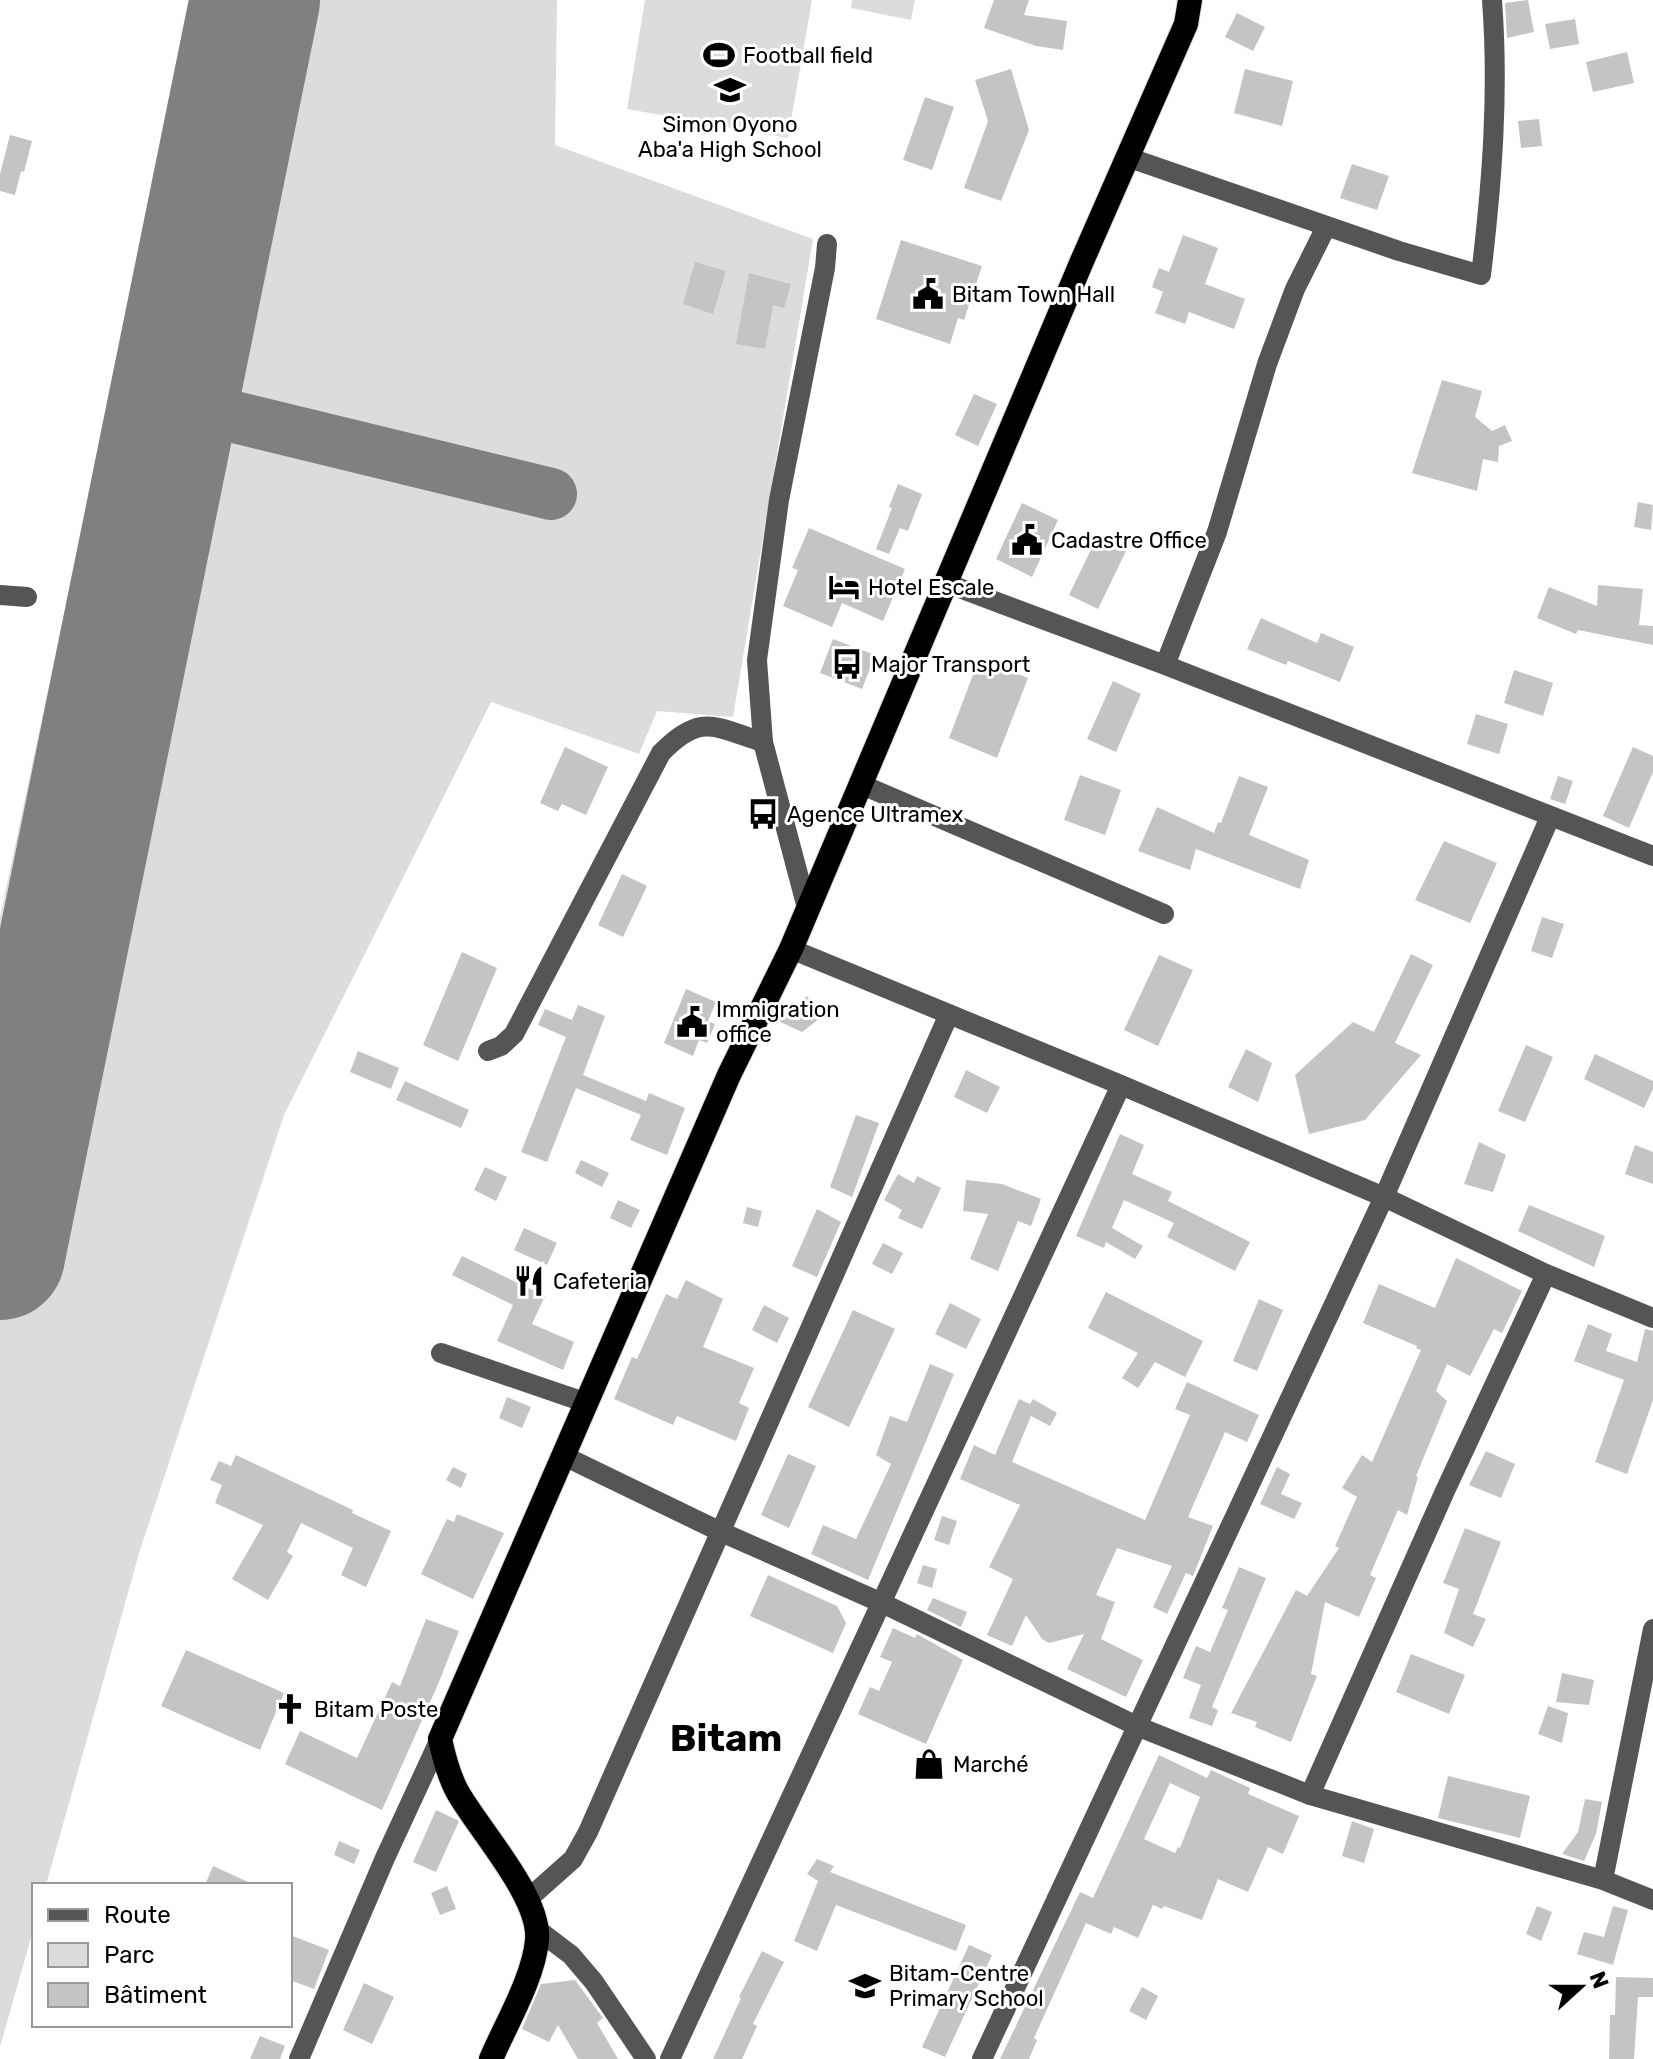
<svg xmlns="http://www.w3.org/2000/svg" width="1653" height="2059" viewBox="0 0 1653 2059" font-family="Rubik,sans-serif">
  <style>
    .green { fill: #dcdcdc }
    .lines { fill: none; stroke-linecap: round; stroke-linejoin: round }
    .taxiway { stroke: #808080; stroke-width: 52 }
    .runway { stroke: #808080; stroke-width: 130 }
    .building { fill: #c4c4c4; fill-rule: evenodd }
    .highway-casing { stroke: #dbdbdb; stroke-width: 26 }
    .minor { stroke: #555; stroke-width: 20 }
    .highway { stroke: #000; stroke-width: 24 }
    .labels { text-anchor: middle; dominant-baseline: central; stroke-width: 6; stroke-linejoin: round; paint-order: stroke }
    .poi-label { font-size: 22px; fill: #000; stroke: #fff; text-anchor: start }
    .town-label { font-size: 38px; font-weight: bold; fill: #000; stroke: #fff }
  </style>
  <rect width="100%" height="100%" fill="#fff"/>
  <path class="green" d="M194,0H557L555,145L813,239L733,717L657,711L639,754L491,702L284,1115L140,1550L46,1885H34V1927L0,2047V917Z
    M645,0H812L788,138L627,109Z
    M852,0H915L911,20L851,8Z"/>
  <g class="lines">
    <path class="taxiway" d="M173,402L551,494"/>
    <path class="runway" d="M0,1255L255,0"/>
  </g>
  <path class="building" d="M994,0H1029L1024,15L1067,21L1063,50L1036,46L984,28Z
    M1528,0L1534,32L1507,38L1505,3Z
    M1237,13L1265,27L1253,51L1225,37Z
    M1575,19L1579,44L1550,49L1545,24Z
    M1627,52L1634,83L1593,92L1586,62Z
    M1011,69L1029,130L1001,201L964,188L988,121L975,80Z
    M1245,69L1293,81L1282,126L1234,113Z
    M925,97L954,107L932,170L903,160Z
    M1539,119L1542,146L1521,148L1518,121Z
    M10,135L32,141L24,172L21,171L15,195L0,191V174Z
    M1352,164L1389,176L1377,210L1340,198Z
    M1183,235L1218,248L1205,284L1245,299L1234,329L1189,312L1185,324L1155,313L1163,292L1152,287L1159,268L1169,272Z
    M901,240L982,266L964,320L958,318L950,344L876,319Z
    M695,262L726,271L713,314L683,304Z
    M749,273L791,284L784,308L773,305L765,349L736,344Z
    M1442,380L1482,391L1475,417L1492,431L1505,425L1512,441L1499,446L1498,462L1483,459L1477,491L1412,473Z
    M974,394L997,404L978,446L955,435Z
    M898,484L922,494L908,531L900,528L889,554L876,549L892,508L889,507Z
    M1638,502L1653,505L1651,530L1634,527Z
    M1022,503L1058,520L1032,577L996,559Z
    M809,528L905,569L883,621L842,603L832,627L783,606L798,570L792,568Z
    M1098,535L1127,549L1098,609L1069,595Z
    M1598,585L1643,589L1639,625L1653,626V645L1578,630L1576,634L1537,618L1549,587L1597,606Z
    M1261,618L1317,643L1321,633L1354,647L1340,682L1288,661L1286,665L1247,649Z
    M833,639L875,655L862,689L820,673Z
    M979,659L1028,678L997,758L949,738Z
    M1514,670L1553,683L1543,716L1504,703Z
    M1113,681L1141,694L1116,752L1087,739Z
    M1476,714L1508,724L1499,754L1467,744Z
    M565,747L608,767L586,815L562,804L558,811L540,803Z
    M1633,747L1653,756V772L1629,828L1603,816Z
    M1080,775L1121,790L1105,835L1064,820Z
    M1239,776L1268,787L1249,835L1309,860L1300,889L1196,849L1190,870L1138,851L1157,807L1214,833L1218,822L1221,823Z
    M1558,776L1573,781L1565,804L1550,799Z
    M1444,841L1497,863L1470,923L1415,900Z
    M622,874L647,886L623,937L598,925Z
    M1542,917L1564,924L1552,958L1531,951Z
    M462,952L497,968L458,1061L423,1045Z
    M1411,954L1433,965L1395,1043L1421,1055L1365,1120L1309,1134L1295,1075L1353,1022L1374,1032Z
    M1159,955L1193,970L1158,1046L1124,1030Z
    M686,989L716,1002L708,1021L715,1024L707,1043L699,1040L693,1056L664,1043Z
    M807,996L823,1016L802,1032L776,1020Z
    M578,1005L605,1016L583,1075L646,1101L649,1093L685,1108L667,1155L630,1140L641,1115L576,1088L547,1162L521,1152L566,1037L538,1025L545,1009L572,1020Z
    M1526,1045L1553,1057L1525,1122L1498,1111Z
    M1246,1049L1272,1063L1258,1102L1228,1087Z
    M358,1051L399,1068L391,1089L350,1072Z
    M1595,1054L1653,1081V1089L1644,1108L1584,1079Z
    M966,1070L1000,1087L987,1113L954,1097Z
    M405,1081L469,1110L461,1128L396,1100Z
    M856,1115L879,1123L852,1197L830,1187Z
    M1120,1134L1144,1145L1132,1174L1172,1192L1168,1201L1250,1242L1235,1271L1167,1237L1174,1223L1124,1200L1112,1228L1143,1246L1135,1259L1106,1242L1104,1248L1076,1236Z
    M1479,1142L1506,1155L1493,1192L1464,1184Z
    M1635,1145L1653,1152V1184L1625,1174Z
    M581,1160L609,1173L602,1187L575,1173Z
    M485,1167L507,1177L496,1201L474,1190Z
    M898,1174L914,1183L917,1176L941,1188L922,1229L898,1218L902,1210L884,1200Z
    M966,1180L1002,1184L1041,1199L1031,1226L1018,1221L998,1271L970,1259L988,1214L963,1211Z
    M618,1200L640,1210L631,1228L610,1218Z
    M1529,1205L1605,1236L1594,1267L1518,1231Z
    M747,1207L762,1211L758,1227L743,1223Z
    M817,1209L841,1222L817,1277L792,1266Z
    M524,1228L557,1243L547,1265L514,1250Z
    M883,1243L903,1253L892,1274L872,1264Z
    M462,1256L545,1296L532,1324L574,1342L563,1370L497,1341L513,1305L452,1275Z
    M1456,1258L1522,1291L1502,1333L1494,1329L1470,1376L1447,1364L1436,1391L1447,1401L1416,1476L1418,1477L1407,1515L1398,1510L1370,1575L1376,1578L1359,1617L1325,1602L1311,1674L1317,1676L1291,1742L1255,1727L1257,1722L1231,1713L1296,1590L1307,1596L1339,1548L1335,1546L1357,1497L1342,1488L1362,1455L1372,1462L1421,1350L1416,1348L1417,1346L1363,1323L1379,1284L1435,1308Z
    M686,1280L723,1299L703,1347L754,1368L739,1403L749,1408L736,1441L677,1416L673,1425L614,1399L632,1357L637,1359L666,1294L677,1299Z
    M1106,1292L1203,1341L1185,1377L1155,1362L1138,1388L1122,1378L1138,1353L1088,1328Z
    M1259,1299L1283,1310L1257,1371L1233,1361Z
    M950,1303L981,1319L966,1349L935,1334Z
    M764,1305L789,1318L777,1343L752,1330Z
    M853,1310L895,1329L849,1427L808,1407Z
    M1588,1324L1612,1334L1606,1351L1637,1362L1645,1329L1653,1331V1400L1627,1474L1595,1462L1624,1380L1574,1361Z
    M930,1364L954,1374L868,1580L811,1554L823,1525L856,1539L891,1464L876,1455L890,1416L907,1422Z
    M1187,1382L1259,1415L1247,1442L1225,1432L1188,1517L1213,1526L1193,1576L1186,1573L1167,1614L1153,1607L1172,1566L1117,1548L1096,1595L1115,1602L1101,1639L1143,1660L1126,1697L1067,1669L1084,1634L1049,1643L1042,1639L1026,1615L1012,1646L987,1635L1013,1579L989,1567L1020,1505L960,1479L974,1445L995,1455L1019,1399L1030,1404L1033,1399L1057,1413L1050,1426L1031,1416L1012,1462L1145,1520L1190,1415L1175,1409Z
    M507,1397L531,1407L522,1428L499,1418Z
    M1486,1451L1515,1464L1501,1498L1469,1485Z
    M788,1454L816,1466L789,1528L761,1515Z
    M236,1455L353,1510L352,1513L391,1531L366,1587L341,1575L353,1548L301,1523L287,1552L293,1556L268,1600L232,1579L263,1525L215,1503L222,1485L210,1480L219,1461L231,1466Z
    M453,1467L467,1474L461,1488L446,1480Z
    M1277,1467L1290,1474L1281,1494L1302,1503L1294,1519L1260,1504Z
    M457,1514L504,1533L473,1599L421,1574L447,1519L454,1522Z
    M942,1516L957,1521L949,1545L934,1540Z
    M1465,1528L1501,1542L1473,1614L1486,1619L1473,1647L1444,1633L1459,1589L1443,1583Z
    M923,1565L937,1569L932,1588L917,1583Z
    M1239,1567L1266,1578L1212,1707L1218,1710L1212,1726L1189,1718L1201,1685L1183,1678L1196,1646L1210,1652L1228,1610L1222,1608Z
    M768,1575L837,1606L846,1623L833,1653L750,1616Z
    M933,1598L967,1612L961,1627L927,1610Z
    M426,1619L459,1631L439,1682L382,1810L285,1764L300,1731L357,1758L392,1682L400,1686Z
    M893,1628L915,1638L917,1634L963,1660L926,1744L858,1714L870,1687L879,1691L892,1662L880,1657Z
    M186,1650L284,1693L260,1750L161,1706Z
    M1411,1654L1465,1675L1449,1714L1396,1692Z
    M1562,1673L1594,1680L1589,1705L1556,1702Z
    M1548,1706L1568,1713L1562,1743L1538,1734Z
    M1159,1755L1207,1778L1211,1770L1250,1788L1248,1794L1299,1816L1283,1854L1268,1847L1248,1892L1218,1879L1202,1920L1164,1906L1162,1909L1153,1905L1138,1938L1114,1927L1111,1934L1086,1923L1034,2038L1037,2040L1029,2059H1000L1080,1892L1093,1898ZM1170,1783L1200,1797L1180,1848L1178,1847L1175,1853L1144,1839Z
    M1448,1776L1530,1796L1520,1838L1438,1818Z
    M1585,1799L1602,1802L1596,1834L1584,1861L1562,1854L1578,1832Z
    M436,1810L459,1821L436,1872L413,1862Z
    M1352,1821L1374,1829L1364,1863L1342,1856Z
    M339,1841L360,1850L354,1864L334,1855Z
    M817,1859L834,1866L830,1872L966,1925L956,1951L836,1905L817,1951L794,1941L818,1881L807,1874Z
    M213,1866L255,1885H205Z
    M447,1886L456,1909L440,1915L431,1893Z
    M1537,1906L1552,1912L1541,1941L1526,1934Z
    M1613,1906L1628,1910L1613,1965L1577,1954L1584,1932L1604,1937Z
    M290,1935L329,1950L314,1989L290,1980Z
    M969,1945L992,1955L945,2057L922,2047Z
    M762,1951L784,1962L753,2024L757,2026L742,2059H713L741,1998L739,1997Z
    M1616,1977L1653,1978V1997H1638L1634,2059H1609L1610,2015H1615Z
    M575,1980L603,2018L597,2023L618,2059H578L558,2025L549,2042L522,2029L541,1984Z
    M364,1983L394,1997L372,2044L343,2030Z
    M1142,1987L1158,1996L1146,2020L1129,2011Z
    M260,2036L285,2046L280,2059H250Z"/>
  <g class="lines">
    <defs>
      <path id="highway" d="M491,2059C506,2024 534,1977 537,1940C541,1897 478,1829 457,1791C448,1774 444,1758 440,1739L729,1075L791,949L1082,261L1186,24L1190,0"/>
    </defs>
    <use href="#highway" class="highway-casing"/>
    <path class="minor" d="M1127,157L1399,251L1481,275C1492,183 1499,93 1492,0
      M946,583L1165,665L1653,856
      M0,595L27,597
      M1165,665L1217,532L1267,364L1295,289L1326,227
      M860,784L1164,914
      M807,908L763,742L757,660L779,500L825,268L827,244
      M791,949L1121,1085L1384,1197L1546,1274L1653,1318
      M488,1051L501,1046L514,1034L661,753C701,712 714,727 763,742
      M441,1353L587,1403
      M564,1456L719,1531L882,1603L1139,1727L1310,1795L1603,1880L1653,1900
      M1310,1795L1445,1491L1546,1274
      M1603,1880L1653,1629
      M528,1899L573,1859L588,1832L949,1014
      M538,1930L571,1955L594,1982L646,2059
      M299,2059L385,1858L440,1739
      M670,2059L1121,1085
      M982,2059L1384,1197L1550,817"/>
    <use href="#highway" class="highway"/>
  </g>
  <defs>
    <symbol id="stadium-bare" viewBox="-9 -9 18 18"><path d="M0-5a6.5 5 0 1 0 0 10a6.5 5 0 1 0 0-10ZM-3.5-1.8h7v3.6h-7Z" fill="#000" stroke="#fff" stroke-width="2.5" paint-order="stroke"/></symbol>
    <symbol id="school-bare" viewBox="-9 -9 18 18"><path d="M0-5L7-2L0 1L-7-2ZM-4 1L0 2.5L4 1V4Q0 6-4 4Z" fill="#000" stroke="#fff" stroke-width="2.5" paint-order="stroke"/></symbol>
    <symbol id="civic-bare" viewBox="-9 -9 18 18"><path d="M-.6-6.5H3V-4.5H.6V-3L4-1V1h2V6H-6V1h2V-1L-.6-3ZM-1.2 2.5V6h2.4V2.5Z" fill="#000" stroke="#fff" stroke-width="2.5" paint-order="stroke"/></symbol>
    <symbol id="hotel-bare" viewBox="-9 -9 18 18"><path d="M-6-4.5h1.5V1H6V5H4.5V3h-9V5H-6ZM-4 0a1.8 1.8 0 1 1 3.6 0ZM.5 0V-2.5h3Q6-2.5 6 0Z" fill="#000" stroke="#fff" stroke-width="2.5" paint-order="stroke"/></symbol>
    <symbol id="bus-bare" viewBox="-9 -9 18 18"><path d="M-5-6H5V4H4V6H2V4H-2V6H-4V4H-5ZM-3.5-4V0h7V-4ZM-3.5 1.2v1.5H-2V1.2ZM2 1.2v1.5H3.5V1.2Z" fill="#000" stroke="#fff" stroke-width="2.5" paint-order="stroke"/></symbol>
    <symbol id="restaurant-bare" viewBox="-9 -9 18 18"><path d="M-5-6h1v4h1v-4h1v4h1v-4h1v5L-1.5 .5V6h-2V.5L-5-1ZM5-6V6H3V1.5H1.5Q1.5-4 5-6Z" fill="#000" stroke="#fff" stroke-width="2.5" paint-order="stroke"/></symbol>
    <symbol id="church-bare" viewBox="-9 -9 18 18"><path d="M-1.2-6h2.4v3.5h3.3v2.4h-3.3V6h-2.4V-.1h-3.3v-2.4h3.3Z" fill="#000" stroke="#fff" stroke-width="2.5" paint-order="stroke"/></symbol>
    <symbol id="shop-bare" viewBox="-9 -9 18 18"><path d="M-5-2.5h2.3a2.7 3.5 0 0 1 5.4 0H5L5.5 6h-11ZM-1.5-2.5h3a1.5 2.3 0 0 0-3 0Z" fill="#000" stroke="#fff" stroke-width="2.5" paint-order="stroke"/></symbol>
  </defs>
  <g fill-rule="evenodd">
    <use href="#stadium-bare" x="697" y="33" width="44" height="44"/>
    <use href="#school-bare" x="708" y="68" width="44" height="44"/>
    <use href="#civic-bare" x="906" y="272" width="44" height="44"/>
    <use href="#civic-bare" x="1005" y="518" width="44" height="44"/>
    <use href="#hotel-bare" x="822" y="565" width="44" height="44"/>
    <use href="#bus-bare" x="825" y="642" width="44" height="44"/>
    <use href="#bus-bare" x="741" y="792" width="44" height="44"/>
    <use href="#civic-bare" x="670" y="1000" width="44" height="44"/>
    <use href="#restaurant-bare" x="507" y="1259" width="44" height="44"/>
    <use href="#church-bare" x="268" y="1687" width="44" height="44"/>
    <use href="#shop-bare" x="907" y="1742" width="44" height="44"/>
    <use href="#school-bare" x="843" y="1964" width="44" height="44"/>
  </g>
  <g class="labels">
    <g class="poi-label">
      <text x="743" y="55">Football field</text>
      <text x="730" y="124" text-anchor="middle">Simon Oyono<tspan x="730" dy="25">Aba'a High School</tspan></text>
      <text x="952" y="294">Bitam Town Hall</text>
      <text x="1051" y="540">Cadastre Office</text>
      <text x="868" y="587">Hotel Escale</text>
      <text x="871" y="664">Major Transport</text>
      <text x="787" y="814">Agence Ultramex</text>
      <text x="716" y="1009">Immigration<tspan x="716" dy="25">office</tspan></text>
      <text x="553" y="1281">Cafeteria</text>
      <text x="314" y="1709">Bitam Poste</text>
      <text x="953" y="1764">Marché</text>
      <text x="889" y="1973">Bitam-Centre<tspan x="889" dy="25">Primary School</tspan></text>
    </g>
    <g class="town-label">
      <text x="726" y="1738">Bitam</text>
    </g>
  </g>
  <rect x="32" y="1883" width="260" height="144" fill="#ffffff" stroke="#999999" stroke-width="2"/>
  <rect x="48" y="1909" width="40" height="12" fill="#555555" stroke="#999999" stroke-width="2"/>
  <text x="104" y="1923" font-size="24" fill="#000000">Route</text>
  <rect x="48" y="1943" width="40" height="24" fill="#dcdcdc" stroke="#999999" stroke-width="2"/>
  <text x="104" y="1963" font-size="24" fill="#000000">Parc</text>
  <rect x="48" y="1983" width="40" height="24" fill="#c4c4c4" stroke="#999999" stroke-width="2"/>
  <text x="104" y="2003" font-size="24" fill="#000000">Bâtiment</text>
  <g transform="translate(1581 1987) rotate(69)" stroke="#ffffff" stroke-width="6" paint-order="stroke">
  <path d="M0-6L14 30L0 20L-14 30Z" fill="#000000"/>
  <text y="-12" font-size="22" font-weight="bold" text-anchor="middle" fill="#000000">N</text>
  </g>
</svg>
